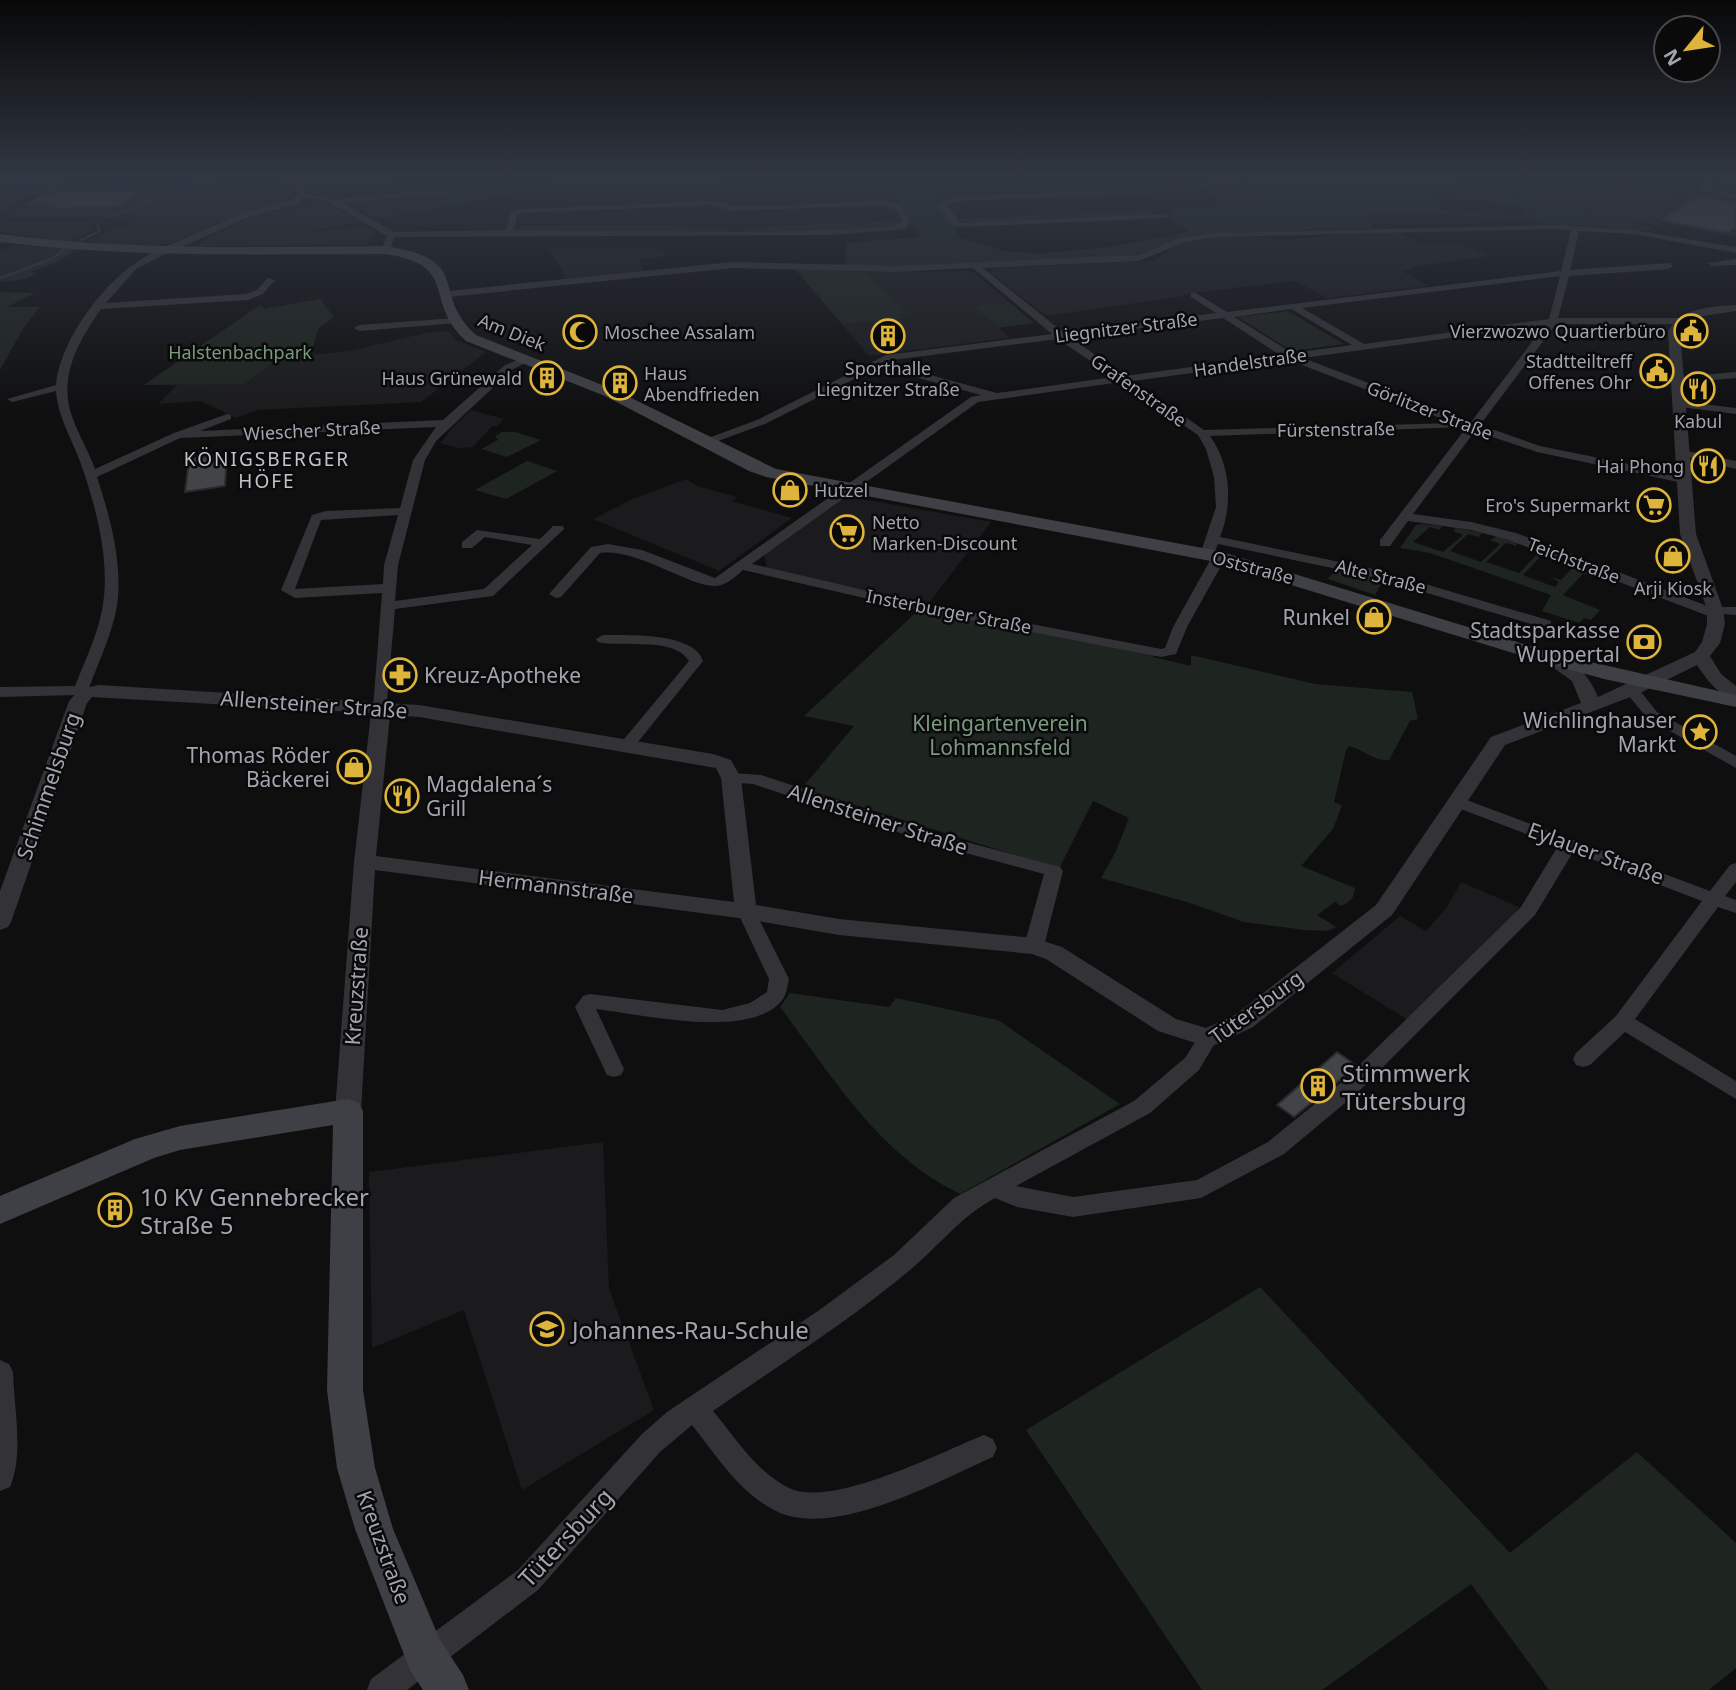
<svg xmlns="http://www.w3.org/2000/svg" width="1736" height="1690" viewBox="0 0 1736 1690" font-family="'Noto Sans',sans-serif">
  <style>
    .built { fill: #1b1b1d }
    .green { fill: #1e241f }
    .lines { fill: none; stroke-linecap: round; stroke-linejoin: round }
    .stream { stroke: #2e343b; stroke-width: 2.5 }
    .building { fill: #434448; stroke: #2a292c; stroke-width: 2 }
    .minor { fill: #333337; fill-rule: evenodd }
    .tertiary { fill: #333337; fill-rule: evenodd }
    .secondary { fill: #3f4045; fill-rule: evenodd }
    .labels { text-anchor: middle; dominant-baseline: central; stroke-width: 5; stroke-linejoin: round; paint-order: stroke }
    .far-street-label { font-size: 18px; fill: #a2a5b0; stroke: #0a0a0b }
    .far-poi-label { font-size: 18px; fill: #a2a5b0; stroke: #0a0a0b; text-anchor: end }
    .far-park-label { font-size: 18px; fill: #7a997f; stroke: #0a0a0b }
    .far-neighbourhood-label { font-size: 19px; letter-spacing: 2px; fill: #c2c4cc; stroke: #0a0a0b }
    .poi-label { font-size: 21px; fill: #a2a5b0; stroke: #0a0a0b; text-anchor: end }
    .street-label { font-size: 21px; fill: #a2a5b0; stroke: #0a0a0b }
    .park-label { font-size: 21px; fill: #7a997f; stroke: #0a0a0b }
    .near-poi-label { font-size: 24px; fill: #a2a5b0; stroke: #0a0a0b; text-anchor: start }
    .near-street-label { font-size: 24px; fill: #a2a5b0; stroke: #0a0a0b }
  </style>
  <rect width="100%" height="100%" fill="#0f0f10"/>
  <path class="built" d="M0,177H62L0,213Z
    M552,177H728L729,181L713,185L651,188L650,184L551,189Z
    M1448,177L1460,188L1490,190L1497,202L1439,198L1435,191L1440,180L1433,178Z
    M267,182L286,188L292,194L283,202L230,218L170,243L149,246L83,243L113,228L128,226L140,217H110L152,202L175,184Z
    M1540,182L1575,185L1589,182L1667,193L1693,194L1703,190L1736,200V237L1662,222L1583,212L1514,195Z
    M1244,183L1298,197L1229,207L1200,190Z
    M105,191L151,194L136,204L97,217H4L44,194V196L80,195Z
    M436,192L456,204L377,219L345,201Z
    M325,202L361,222L306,232L368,227L376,233L367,245L196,246L210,236L254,216Z
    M10,221H95L87,227L93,230L69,242L0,232V222Z
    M1402,233L1418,243H1460L1488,256L1410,267L1413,269L1402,271L1428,286L1327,298L1296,281L1183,294L1184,296L1047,316L989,272L998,268L1153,261L1183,242L1211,237L1254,236L1282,241L1334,235Z
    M16,245L35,247L63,248L50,259L0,276V251Z
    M616,247L662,249L666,256L639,259L644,271L567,280L549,248Z
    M967,271L973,272L1009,302L974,307L1010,338L869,356L842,324L902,319L900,315L907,314L866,272Z
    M448,331L456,340L486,352L421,402L257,410L236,418L201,401L158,404L178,384H245L273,363L311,355L350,351L430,332Z
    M471,410L504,419L498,426H492L473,447L457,448L440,443L455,425Z
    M686,479L697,486L737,497L732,501L792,518L719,571L593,519L635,498Z
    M846,496L991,522L929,603L767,569L764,555Z
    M1461,882L1519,907L1507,925L1408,1020L1332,973L1400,916L1426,931L1447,907Z
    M603,1142L609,1289L654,1410L522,1490L464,1310L372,1348L369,1172Z"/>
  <path class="green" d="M1263,177L1429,178L1437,180L1432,191L1442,210L1523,217L1524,210C1555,213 1636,216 1658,232L1580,225H1542L1534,220C1477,216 1421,213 1363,215L1375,228L1201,234C1174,238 1153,251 1126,257L913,267L845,265L847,243L920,237L890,186L927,184L961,238L1008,252L1042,253L1110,247L1189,232L1172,218L1175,217L1169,209L1244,206L1296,197L1244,183Z
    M169,184L174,186C150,201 127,217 97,217L136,204L150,193L105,191L44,196L47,192Z
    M522,188V191L551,190L510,194L379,218L455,204L436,192Z
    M1490,190L1583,212L1660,222L1664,226L1600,216L1494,204L1492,201H1497Z
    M1154,210L1153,216L976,224L958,219Z
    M900,221L897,226L887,228L748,233L744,232L743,227Z
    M617,225L727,227L728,229L726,232L519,230L520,226Z
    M63,248L77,249L59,261L31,272L37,273L26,279L0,282V276L50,259Z
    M795,269L866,272L908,314L901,315L903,319L842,324Z
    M0,292L35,293L7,307H40L24,327L0,370Z
    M320,299L334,317L318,329L311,355L273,363L245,384L144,385L260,305L264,309Z
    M1009,302L1034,323L998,328L973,306Z
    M1288,311L1344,344L1292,351L1238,317Z
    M502,432H515L541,440L507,457L481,449L498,440L495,436Z
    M527,461L557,471L506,499L475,490Z
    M1423,524L1442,526L1440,530L1430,527L1413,542L1443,552L1463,535L1453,531L1456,528L1482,533L1479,537L1468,534L1450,551L1481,562L1500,544L1490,540L1496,536L1517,542L1516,546L1506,543L1486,562L1519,573L1538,553L1528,549L1532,548L1553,556L1542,555L1523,575L1555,587L1559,582L1551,577L1561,580L1573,567L1564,564L1566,561L1596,572L1592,576L1583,574L1563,595L1600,610L1591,620L1584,618L1579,623L1542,611L1551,595L1430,553L1400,548L1416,525Z
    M1337,568L1384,579L1375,595L1328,579Z
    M920,609L1154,653L1153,657L1191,666V655L1315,684L1412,692L1418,719L1410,721L1389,760C1375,762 1363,749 1349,746L1346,750L1334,802L1342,805L1333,829L1301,866L1355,888C1354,899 1350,902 1341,906L1335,902L1317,915L1336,927L1328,931L1305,930L1244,922L1190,903L1101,878L1116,851L1129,818L1093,801L1059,869L802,788L854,726L804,716Z
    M790,993L889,1007L896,998L998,1020L1120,1104L960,1194C879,1155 832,1076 780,1007Z
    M1260,1287L1510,1553L1637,1452L1736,1543V1668L1709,1690H1549L1471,1584L1322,1690H1202L1026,1430Z"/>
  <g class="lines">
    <path class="stream" d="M0,182L37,193
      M86,192L209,184
      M108,217L150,202L166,190
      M81,240L100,231L97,224
      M0,278L51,259L65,249"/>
  </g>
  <path class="building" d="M57,190L99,191L142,192L116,207L44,208L51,204H27L43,195H51Z
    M1698,196L1736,203V227L1728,233L1661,220Z
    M227,454L225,486L185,492L189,459Z
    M1337,1052L1356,1065L1341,1079L1294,1117L1277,1105Z"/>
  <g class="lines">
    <path class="minor" d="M60,177H68L49,193H43V189Z
      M1240,177H1258L1190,191L956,201L947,205L960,223L1169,214L1166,218L960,227L952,226L938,204L955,197L1190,187Z
      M1706,177L1736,180V184L1713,180L1707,186L1736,195V199L1699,189Z
      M461,188L464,192L343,203L394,232L506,230L510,213L522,209L713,201L726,202L732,207L884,201L901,205L910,221L905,229L831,235L395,237L389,250L385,253L381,250L387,236L325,200L298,197L302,195L326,196L336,200L374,194ZM713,205L730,211L884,205L895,209L902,221L893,227L768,232L514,230L517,216L523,213Z
      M1557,225L1634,230L1736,247V253L1634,234L1579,231L1570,270L1669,263L1673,266L1669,269L1569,276L1558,318H1679L1684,321L1679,324H1556L1480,425L1540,446L1683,475L1689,479L1683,483L1537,452L1475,431L1413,514L1471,522L1516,533L1710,607H1736V615L1723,614L1721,617H1711L1506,539L1471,530L1408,521L1390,546H1380V540L1466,428L1465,427L1210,436C1231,465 1233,505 1220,537L1378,570L1551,621V627H1541L1370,576L1218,544L1212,558H1202L1200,555L1216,507L1214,477L1206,449L1198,435L1121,382L978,402L752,564L908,600L1161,649L1165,648L1173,627L1212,557L1214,554H1224L1226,557L1187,627L1176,654L1161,657L908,608L743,570C737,575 729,583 721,585C696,593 641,548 600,553L561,597L556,598L549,594L591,547L608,544L642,550L715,578L971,397L981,395L878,367L765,424L707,445L701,442L703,440L757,420L886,355L1052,334L973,268L896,272L732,268L448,297L443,294L448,291L732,262L896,266L1138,255L1180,238L1214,233ZM1557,229L1571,230L1561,271L1227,312L1194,292L1191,293V297L1216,313L1063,332L983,268L1139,261L1185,242L1214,237ZM1560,276L1549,319L1364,344L1302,308ZM1291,309L1352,345L1292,353L1234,317ZM1223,318L1280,355L1125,376L1070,337ZM1545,325L1471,422L1303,358ZM1058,339L1114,377L997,393L886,363L892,360ZM1289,360L1453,423L1204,430L1133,381Z
      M164,248L167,253L136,269L106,303L246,294L257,290L268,278L275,280L263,294L248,300L101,309C78,342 57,378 73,419C79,436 89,452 95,469L174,433L227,414L231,415V419L200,431L443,420L505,365L528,356L533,359L513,369L436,441L425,460L398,565L395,601L484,589L532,545L485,537L472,548H462V542L477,530L540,539L553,526H563L564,529L493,596L395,609L386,711L381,713L373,708L382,593L295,598L281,590L312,515L326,511L400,508L413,460L436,427L180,438L97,477C110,517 123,563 117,606C112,634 99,661 89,688L94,693L86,698L78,695L0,697V687L75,686C85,661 97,636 102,610C111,564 97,511 82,467C74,442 58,419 56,391L12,402L7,399L56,385C61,334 116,264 164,248ZM398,515L384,565L383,584L295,589L321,520Z
      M1736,259V265L1712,266L1708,263Z
      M455,318L458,319V323L359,331L354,328L359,325Z
      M1736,372V378L1677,383L1672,380L1677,377Z
      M1677,401L1736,408V414L1673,406V402Z
      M1682,450L1736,461V469L1678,455V451Z
      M603,635C628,635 694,632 703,661L634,747L628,749L620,744L689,661C674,636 622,648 598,642L596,639Z
      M1632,685L1637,687L1657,712L1736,756V768L1647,718L1624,690Z
      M731,773L761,775L955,839L1060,867L1063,871L1044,946L1041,951H1027L1024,946L1044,874L943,847L753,784L725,782L723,778Z
      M1456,796L1710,891L1730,865L1736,863V882L1725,896L1736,900V913L1718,907L1635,1019L1736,1081V1099L1625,1032L1590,1065L1583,1067L1576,1065L1573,1059L1576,1053L1616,1016L1702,901L1573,852L1535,915L1357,1093L1284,1154L1201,1198L1073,1217L1017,1207L995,1198C960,1217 940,1245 910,1270C848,1322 779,1365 713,1411C735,1437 757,1473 789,1488C831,1509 941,1452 984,1435L993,1439L997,1448L993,1457C938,1481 832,1541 774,1510C739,1492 716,1455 692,1425L660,1452L538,1590L407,1690H367L371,1679L518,1570L642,1434L667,1412L818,1311L894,1255L954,1198L1134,1101L1185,1058L1201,1033L1208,1030L1215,1033L1218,1038L1199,1070L1150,1113L1016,1186L1073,1197L1197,1180L1268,1142L1343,1081L1521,907L1558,846L1450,805L1448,801L1450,797Z
      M746,905L753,907L789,979C787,986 787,993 783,999C753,1041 640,1014 596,1009L624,1069L621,1075L614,1077L607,1075L575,1007L583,996L590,994L722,1010L750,1003L767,992L769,979L737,911L739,907Z
      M0,1360L9,1364L13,1372C14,1408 24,1454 10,1487L0,1491Z"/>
    <path class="tertiary" d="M262,177L315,181L483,177L304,185L310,192L297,204L249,217L168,253H160V249L243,213L291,200L300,192L294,184Z
      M1736,305V311L1696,317L1680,331L1696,534L1723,609L1725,624L1720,643L1710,656L1721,674L1736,686V700C1719,696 1706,679 1697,665L1638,694L1505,745L1392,915L1253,1027L1217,1044L1208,1047L1158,1031L1046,959L1032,954L839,935L746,919L375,870L361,1111L357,1118L348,1121L339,1118L335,1111L354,862L371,713L92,697L87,703L11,922L8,927L0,930V891L69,701L80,689L99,685L419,705L713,754L731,760L741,778L756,905L839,919L1034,938L1062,947L1176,1019L1206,1028L1235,1015L1376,905L1491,737L1581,703L1572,681L1547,663L1544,659L1547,655C1569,650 1591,678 1598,697L1695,652L1702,642L1707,624V609L1680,534L1668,331C1683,307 1710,307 1736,305ZM390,715L419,717L716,768L721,778L734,902L376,856Z"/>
    <path class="secondary" d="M0,234C128,251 256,247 385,246C475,259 429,293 476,335L615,390L776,469L1219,551L1560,655L1736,695V707L1604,679L1546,663L1216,562L766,477L749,471L605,396L466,341C422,301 461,265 385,254C256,254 128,258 0,242Z
      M348,1099L359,1103L363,1111V1390L375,1468L393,1529L440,1640L463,1675L469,1690H423L410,1670L355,1529L337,1468L327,1390L333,1125L180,1150L154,1158L0,1224V1196L135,1139L180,1126Z"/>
  </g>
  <linearGradient id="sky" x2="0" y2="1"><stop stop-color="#080809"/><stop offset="0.43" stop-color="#313742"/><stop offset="1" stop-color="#313742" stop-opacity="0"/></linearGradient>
  <rect width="1736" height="414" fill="url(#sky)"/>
  <defs>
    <symbol id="civic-ring" viewBox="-11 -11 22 22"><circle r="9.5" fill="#0a0a0b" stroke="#deb43a" stroke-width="1.5"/><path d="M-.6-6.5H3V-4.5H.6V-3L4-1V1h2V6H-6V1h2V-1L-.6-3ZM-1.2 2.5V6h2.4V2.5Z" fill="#deb43a"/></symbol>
    <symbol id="mosque-ring" viewBox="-11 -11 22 22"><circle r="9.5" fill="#0a0a0b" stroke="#deb43a" stroke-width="1.5"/><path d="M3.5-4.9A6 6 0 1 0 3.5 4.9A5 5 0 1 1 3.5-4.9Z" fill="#deb43a"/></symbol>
    <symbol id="building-ring" viewBox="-11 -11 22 22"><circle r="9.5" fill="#0a0a0b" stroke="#deb43a" stroke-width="1.5"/><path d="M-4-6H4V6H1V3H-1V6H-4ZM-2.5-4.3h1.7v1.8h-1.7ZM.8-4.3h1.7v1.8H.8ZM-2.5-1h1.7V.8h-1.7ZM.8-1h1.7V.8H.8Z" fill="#deb43a"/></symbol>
    <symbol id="restaurant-ring" viewBox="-11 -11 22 22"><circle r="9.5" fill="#0a0a0b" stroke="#deb43a" stroke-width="1.5"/><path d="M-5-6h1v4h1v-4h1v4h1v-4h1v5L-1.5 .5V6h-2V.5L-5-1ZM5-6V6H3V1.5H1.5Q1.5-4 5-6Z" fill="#deb43a"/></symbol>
    <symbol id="shop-ring" viewBox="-11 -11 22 22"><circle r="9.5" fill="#0a0a0b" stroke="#deb43a" stroke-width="1.5"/><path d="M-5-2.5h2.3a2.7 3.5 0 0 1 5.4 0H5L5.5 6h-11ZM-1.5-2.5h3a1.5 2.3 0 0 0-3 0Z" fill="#deb43a"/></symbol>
    <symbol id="supermarket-ring" viewBox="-11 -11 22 22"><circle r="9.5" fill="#0a0a0b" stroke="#deb43a" stroke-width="1.5"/><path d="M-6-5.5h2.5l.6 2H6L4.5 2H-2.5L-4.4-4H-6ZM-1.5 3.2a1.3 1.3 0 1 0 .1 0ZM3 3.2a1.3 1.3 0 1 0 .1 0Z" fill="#deb43a"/></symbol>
    <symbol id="bank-ring" viewBox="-11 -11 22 22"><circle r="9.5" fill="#0a0a0b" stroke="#deb43a" stroke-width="1.5"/><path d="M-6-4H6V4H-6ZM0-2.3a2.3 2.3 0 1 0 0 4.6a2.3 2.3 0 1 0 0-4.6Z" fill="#deb43a"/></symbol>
    <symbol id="pharmacy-ring" viewBox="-11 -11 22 22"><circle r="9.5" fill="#0a0a0b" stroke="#deb43a" stroke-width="1.5"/><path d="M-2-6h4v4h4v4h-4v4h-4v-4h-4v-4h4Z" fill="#deb43a"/></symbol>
    <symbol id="sight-ring" viewBox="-11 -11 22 22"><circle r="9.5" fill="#0a0a0b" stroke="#deb43a" stroke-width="1.5"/><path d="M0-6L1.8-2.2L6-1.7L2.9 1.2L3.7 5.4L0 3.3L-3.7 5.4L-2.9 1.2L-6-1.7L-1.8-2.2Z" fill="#deb43a"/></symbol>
    <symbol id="school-ring" viewBox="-11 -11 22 22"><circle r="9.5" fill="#0a0a0b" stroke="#deb43a" stroke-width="1.5"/><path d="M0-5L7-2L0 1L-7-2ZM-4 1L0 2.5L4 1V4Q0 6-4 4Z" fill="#deb43a"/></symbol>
  </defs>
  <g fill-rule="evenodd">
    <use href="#civic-ring" x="1672" y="312" width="38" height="38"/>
    <use href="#mosque-ring" x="561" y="313" width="38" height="38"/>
    <use href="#building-ring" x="869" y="317" width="38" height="38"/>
    <use href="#civic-ring" x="1638" y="352" width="38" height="38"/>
    <use href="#building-ring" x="528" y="359" width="38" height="38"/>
    <use href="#building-ring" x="601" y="364" width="38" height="38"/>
    <use href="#restaurant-ring" x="1679" y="370" width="38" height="38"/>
    <use href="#restaurant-ring" x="1689" y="447" width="38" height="38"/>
    <use href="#shop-ring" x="771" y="471" width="38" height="38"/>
    <use href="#supermarket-ring" x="1635" y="486" width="38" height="38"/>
    <use href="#supermarket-ring" x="828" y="513" width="38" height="38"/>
    <use href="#shop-ring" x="1654" y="537" width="38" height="38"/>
    <use href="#shop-ring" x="1355" y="598" width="38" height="38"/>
    <use href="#bank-ring" x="1625" y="623" width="38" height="38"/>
    <use href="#pharmacy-ring" x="381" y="656" width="38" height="38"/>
    <use href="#sight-ring" x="1681" y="713" width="38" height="38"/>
    <use href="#shop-ring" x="335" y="748" width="38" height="38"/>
    <use href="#restaurant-ring" x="383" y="777" width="38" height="38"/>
    <use href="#building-ring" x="1299" y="1067" width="38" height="38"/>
    <use href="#building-ring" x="96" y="1191" width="38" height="38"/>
    <use href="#school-ring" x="528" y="1310" width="38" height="38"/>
  </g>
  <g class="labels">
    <g class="far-street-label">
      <text transform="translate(1126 327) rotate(-7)">Liegnitzer Straße</text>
      <text transform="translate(512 332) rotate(22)">Am Diek</text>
      <text transform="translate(1250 362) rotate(-8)">Handelstraße</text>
      <text transform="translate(1139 390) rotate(35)">Grafenstraße</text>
      <text transform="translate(1430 410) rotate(21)">Görlitzer Straße</text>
      <text transform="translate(1336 429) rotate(-1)">Fürstenstraße</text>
      <text transform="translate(312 430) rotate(-3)">Wiescher Straße</text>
      <text transform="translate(1574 560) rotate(21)">Teichstraße</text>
      <text transform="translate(1253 567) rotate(15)">Oststraße</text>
      <text transform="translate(1381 576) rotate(14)">Alte Straße</text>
      <text transform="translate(949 611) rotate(11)">Insterburger Straße</text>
    </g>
    <g class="far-poi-label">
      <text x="1666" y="331">Vierzwozwo Quartierbüro</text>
      <text x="604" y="332" text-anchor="start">Moschee Assalam</text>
      <text x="1632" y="361">Stadtteiltreff<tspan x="1632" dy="21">Offenes Ohr</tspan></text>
      <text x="888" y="368" text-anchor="middle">Sporthalle<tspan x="888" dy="21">Liegnitzer Straße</tspan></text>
      <text x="644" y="373" text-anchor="start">Haus<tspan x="644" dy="21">Abendfrieden</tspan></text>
      <text x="522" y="378">Haus Grünewald</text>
      <text x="1698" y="421" text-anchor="middle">Kabul</text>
      <text x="1684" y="466">Hai Phong</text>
      <text x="814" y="490" text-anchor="start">Hutzel</text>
      <text x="1630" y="505">Ero's Supermarkt</text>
      <text x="872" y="522" text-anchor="start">Netto<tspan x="872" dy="21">Marken-Discount</tspan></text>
      <text x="1673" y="588" text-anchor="middle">Arji Kiosk</text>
    </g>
    <g class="far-park-label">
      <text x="240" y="352">Halstenbachpark</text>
    </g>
    <g class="far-neighbourhood-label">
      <text x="267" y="459">KÖNIGSBERGER<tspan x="267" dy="22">HÖFE</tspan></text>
    </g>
    <g class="poi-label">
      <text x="1350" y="617">Runkel</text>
      <text x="1620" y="630">Stadtsparkasse<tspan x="1620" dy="24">Wuppertal</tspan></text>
      <text x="424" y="675" text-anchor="start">Kreuz-Apotheke</text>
      <text x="1676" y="720">Wichlinghauser<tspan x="1676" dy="24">Markt</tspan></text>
      <text x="330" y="755">Thomas Röder<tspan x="330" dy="24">Bäckerei</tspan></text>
      <text x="426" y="784" text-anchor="start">Magdalena´s<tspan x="426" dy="24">Grill</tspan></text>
    </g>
    <g class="street-label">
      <text transform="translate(314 704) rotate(4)">Allensteiner Straße</text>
      <text transform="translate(48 786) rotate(-71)">Schimmelsburg</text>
      <text transform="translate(878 819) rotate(18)">Allensteiner Straße</text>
      <text transform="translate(1596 853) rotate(20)">Eylauer Straße</text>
      <text transform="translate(556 886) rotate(7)">Hermannstraße</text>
      <text transform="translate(356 986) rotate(-86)">Kreuzstraße</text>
      <text transform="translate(1256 1007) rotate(-36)">Tütersburg</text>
      <text transform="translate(384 1547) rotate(70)">Kreuzstraße</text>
    </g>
    <g class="park-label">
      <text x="1000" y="723">Kleingartenverein<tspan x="1000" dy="24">Lohmannsfeld</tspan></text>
    </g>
    <g class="near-poi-label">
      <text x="1342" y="1072">Stimmwerk<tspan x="1342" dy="28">Tütersburg</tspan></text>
      <text x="140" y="1196">10 KV Gennebrecker<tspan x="140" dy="28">Straße 5</tspan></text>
      <text x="572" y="1329">Johannes-Rau-Schule</text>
    </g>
    <g class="near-street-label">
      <text transform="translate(565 1537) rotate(-47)">Tütersburg</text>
    </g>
  </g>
  <g transform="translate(1687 49) rotate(240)"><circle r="33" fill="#0a0a0b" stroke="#47484d" stroke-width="2"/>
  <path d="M0-5L12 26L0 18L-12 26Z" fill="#deb43a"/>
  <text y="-10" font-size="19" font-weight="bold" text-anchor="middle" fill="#a2a5b0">N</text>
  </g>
</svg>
